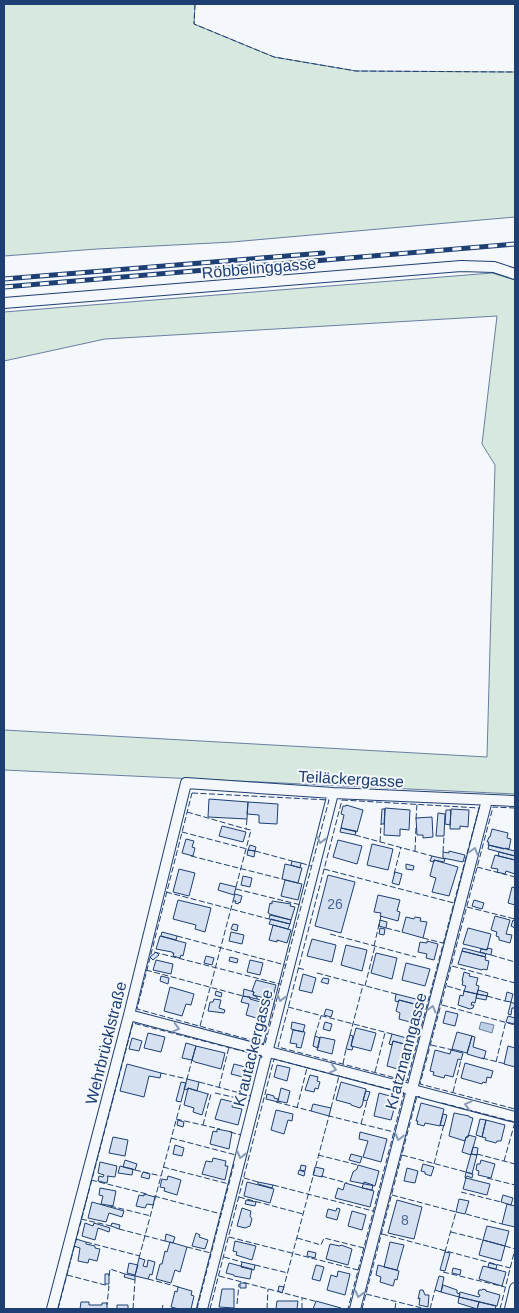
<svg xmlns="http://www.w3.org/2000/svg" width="519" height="1313" viewBox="0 0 519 1313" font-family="Helvetica,sans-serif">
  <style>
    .green { fill: #d7e8df; stroke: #687fa3 }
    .water { fill: #bed0e5; stroke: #687fa3 }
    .building { fill: #d5e0f0; stroke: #1d3f73 }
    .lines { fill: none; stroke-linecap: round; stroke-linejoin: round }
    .street-casing { stroke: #1d3f73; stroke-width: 12 }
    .street { stroke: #f4f7fb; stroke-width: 10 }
    .rail-casing { stroke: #1d3f73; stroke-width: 5 }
    .rail { stroke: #f4f7fb; stroke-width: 3; stroke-dasharray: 9; stroke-linecap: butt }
    .fence { stroke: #1d3f73; stroke-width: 1; stroke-dasharray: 6 2.5; stroke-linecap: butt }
    .oneway { stroke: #889bb7 }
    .labels { text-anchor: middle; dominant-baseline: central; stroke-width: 4; stroke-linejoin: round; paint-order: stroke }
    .number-label { font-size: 14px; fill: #4b6792 }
    .street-label { font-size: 16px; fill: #1d3f73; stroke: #f4f7fb }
  </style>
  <rect width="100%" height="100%" fill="#f4f7fb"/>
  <path class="green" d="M4,4H195L194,24L274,57L356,71L515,72V217L232,242L97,249L4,256Z
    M492,273L515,280V794L4,770V730L487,757L495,465L482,444L497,316L105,339L4,361V312Z"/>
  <path class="water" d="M481,1022L494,1025L492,1033L479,1029Z"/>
  <path class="building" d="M209,799L248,802L247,819L208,817Z
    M248,802L278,804L277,824L259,823V815L247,814Z
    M346,805L363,810L357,832L341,828L344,815L341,814L343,806H346Z
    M385,808L410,810L409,830L400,829V836L384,835Z
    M382,809H385L384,824H381Z
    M451,809L469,810L468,827L460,826V829H450Z
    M446,810H451L450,825L445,824Z
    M438,813L445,814L444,836H436Z
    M432,817L433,837L423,838V835H417L416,818Z
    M222,826L246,832L243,842L219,836Z
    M341,828L356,831L355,835L340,832Z
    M492,829L508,833L507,838L511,839L509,849L505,848L504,849L488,845L489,842H487L489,837H490Z
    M186,839L194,841L192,847L195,848L193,856L182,853Z
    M338,840L362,846L357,864L333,857Z
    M372,844L393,849L388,870L367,865Z
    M250,845L256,847L255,851L248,850Z
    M489,845L515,851V856L488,849Z
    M248,850L255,851L254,857L247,855Z
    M449,851L465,855L463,862L443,858V852L449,853Z
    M499,852L515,856V860L498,856Z
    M495,855L515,860V874L506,871L505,874L497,872L498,869L491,868Z
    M432,856L445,859L444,862L434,860V862L430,861Z
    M434,860L458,867L449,896L432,892L436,878L430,876Z
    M292,861L301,863L300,868L291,865Z
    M285,864L302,868L298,883L282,879Z
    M406,864L414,866L413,870L406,869Z
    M179,869L195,873L189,896L173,892Z
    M395,872L402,874L399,885L392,883Z
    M328,875L355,882L341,933L315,926Z
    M243,876L252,878L250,887L241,885Z
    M285,880L302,884L298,900L281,896Z
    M220,883L236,887L234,895L218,890Z
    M512,887L515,888V905L508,903Z
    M235,894L242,896L240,903L239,902L238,904L235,903L236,901H233Z
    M378,895L400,900L397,911L400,912L398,921L380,916L381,913L374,912Z
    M178,900L211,908L205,932L195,929L196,925L173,919Z
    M474,900L484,903L482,909L472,906Z
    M272,901L291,904L290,906L295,907L291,920L269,914V913H268L270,903L272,904Z
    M270,915L291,920L290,924L269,919Z
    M495,916L510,920L506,934L512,935L510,943L499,940V937L496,936L497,932L491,930Z
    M406,917L414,919L415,917L421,918L420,921L427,922L423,938L402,932Z
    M271,919L290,924L288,929L269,924Z
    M380,920L387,922L386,928L379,926Z
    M513,920L515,921V928L511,926Z
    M233,924L238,925L237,931L231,929Z
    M273,925L291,930L287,943L277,940V942L269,940Z
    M380,928L385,929L384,935L379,934Z
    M468,928L491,934L487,950L463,944Z
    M162,932L177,936L176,940L161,936Z
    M231,932L244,935L242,944L229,941Z
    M160,936L186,943L183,956L181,955L180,958L173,956L174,953H172V952L156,949Z
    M312,939L336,945L332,962L307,956Z
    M427,941L438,944L434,960L426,958L427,954L418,952L420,942L427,943Z
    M346,945L367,950L362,971L341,965Z
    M463,948L486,954L485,957L462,951Z
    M487,948L492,949L491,955L480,952L481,949L487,950Z
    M462,951L486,957L485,960L489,961L487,970L483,969L482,970L458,964Z
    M156,952L159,955L153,960L150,957Z
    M376,953L397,958L392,979L371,973Z
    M206,956L214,958L212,965L204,963Z
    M230,957L238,959L237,963L229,961Z
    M156,960L173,964L171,974L153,970Z
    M250,960L263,963L260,975L247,972Z
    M406,963L430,969L425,986L402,980Z
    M464,972L470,974L469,976L478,978L476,985L479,986L477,994L464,991L466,986L462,985L463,981H462Z
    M303,974L316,978L312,993L299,990Z
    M161,976L169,978L168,984L160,981Z
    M323,978L329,979L328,984L321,982Z
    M256,980L276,985L272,1000L253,995L254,992L252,991Z
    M170,987L194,994L191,1005L186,1004L182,1016L164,1011Z
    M244,989L254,992L253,995L257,997V999L243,996Z
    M478,990L488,993L487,996L477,994Z
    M216,991L222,993L221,997L215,995Z
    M464,991L477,994L475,1003L472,1002L471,1005H474L473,1008L470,1009L458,1005L460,995L463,996Z
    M507,992L513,994L511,1002L505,1001Z
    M396,994L420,1000L419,1005L399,1000L398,1002L395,1001Z
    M477,994L487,996L486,1000L476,998Z
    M243,996L250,997V999L264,1003L260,1019L246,1015L249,1004L241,1002Z
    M214,999L221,1000L219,1008L225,1010L224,1013L208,1011L210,1002H213Z
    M399,1000L421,1006L417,1024L399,1019L400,1013L396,1011Z
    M511,1002L515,1004V1008H512L511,1015L508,1014Z
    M326,1009L333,1011L331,1017L324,1015Z
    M446,1011L458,1014L455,1026L443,1023Z
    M508,1016L515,1018L514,1024L506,1022Z
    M292,1022L305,1025L303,1032L291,1029Z
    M325,1022L332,1024L330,1031L323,1029Z
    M356,1028L376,1033L371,1051L351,1046Z
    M293,1030L305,1032L301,1048L296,1047L297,1044L290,1043Z
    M457,1032L472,1036L467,1053L452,1049Z
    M148,1033L165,1037L161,1052L144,1048Z
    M392,1034L410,1039L408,1045L393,1041L392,1045L389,1044Z
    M350,1035L353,1036L351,1046L353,1047L352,1050L346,1049Z
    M315,1036L320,1038L318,1048L313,1046Z
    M472,1036L475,1037L473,1047L486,1051L484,1059L467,1054Z
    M320,1037L335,1040L332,1054L317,1050Z
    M132,1038L142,1041L139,1051L129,1049Z
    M393,1041L411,1046L408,1059L410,1060L408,1066H406L405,1071L387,1066Z
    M186,1043L196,1046L192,1060L182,1058Z
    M196,1046L225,1053L221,1069L195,1062L192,1060Z
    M508,1046L515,1048V1067L504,1064Z
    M435,1050L450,1054L451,1050L463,1053L461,1060L458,1059L453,1077L445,1075L444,1078L433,1075L434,1072L430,1071Z
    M465,1063L493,1071L491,1078L487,1077L486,1083L483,1082L482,1084L461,1078Z
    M127,1064L161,1073L160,1078L149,1076L144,1097L120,1091Z
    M234,1064L253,1069L251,1079L231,1074Z
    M277,1065L290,1068L287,1081L274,1077Z
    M310,1075L318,1077L317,1081L320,1082L318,1089L315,1088L314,1092L305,1090Z
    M187,1079L199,1082L197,1091L188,1088V1090L184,1089Z
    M181,1082L186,1083L181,1102L176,1101Z
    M341,1082L366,1089L362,1106H361L360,1108L351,1105V1104L336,1100Z
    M188,1088L208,1094L202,1115L193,1112L194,1108L184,1105Z
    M281,1088L290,1091L287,1103L278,1101Z
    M366,1091L370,1092L367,1101L363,1100Z
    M379,1093L397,1098L391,1120L374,1116Z
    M267,1094L274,1096V1098L278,1099V1102L266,1099Z
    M221,1099L233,1102L232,1107L242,1109L238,1125L215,1119Z
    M421,1103L444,1109L440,1126L425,1123L424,1126L417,1124L418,1121H416Z
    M313,1104L331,1108L329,1116L311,1111Z
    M276,1110L293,1114L292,1121L288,1120L284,1134L271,1130Z
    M454,1113L469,1116V1117L473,1118L468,1137H466L465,1141L449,1136Z
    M443,1114L447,1115L444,1126L440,1125Z
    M480,1119L486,1120L482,1137L476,1135Z
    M178,1120L184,1122L183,1127L177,1125Z
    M486,1120L505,1125L501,1141H497L496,1143L485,1140L486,1138L482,1137Z
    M217,1129L232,1132L229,1149L210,1144L213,1131L217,1132Z
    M360,1132L387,1139L381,1162L363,1157L368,1141L359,1139Z
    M468,1135L476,1137L471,1155L462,1152L466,1137H468Z
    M113,1137L128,1140L125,1156L109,1153Z
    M175,1145L184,1148L182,1156L173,1154Z
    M473,1147L478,1148L477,1155L471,1154Z
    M351,1154L362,1157L360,1163L349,1160Z
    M471,1154L477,1155L472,1174L466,1172Z
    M213,1158L226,1161L225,1166H228L225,1180L202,1174L206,1161L212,1162Z
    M125,1160L137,1164L135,1170L123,1167Z
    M481,1160L495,1164L491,1178L478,1175L479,1171L476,1170L477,1164H480Z
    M100,1162L117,1166L115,1177L107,1176L108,1177L107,1183L98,1181L99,1176L103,1177L104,1175L98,1173Z
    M423,1164L434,1167L431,1176L425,1174V1172L421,1171Z
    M301,1165L306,1166L305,1171L300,1170Z
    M358,1165L379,1171L375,1186L350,1181L353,1172L357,1169Z
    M120,1166L133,1169L132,1175L118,1173Z
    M315,1167L324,1169L322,1177L313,1175Z
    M407,1168L418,1171L415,1183L404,1181Z
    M299,1170L305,1172L304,1176L298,1174Z
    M143,1172L150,1174L149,1179L141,1177Z
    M466,1172L473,1174L472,1178L467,1176L466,1178H465Z
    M168,1176L181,1180L177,1195L164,1191L165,1188L160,1187L162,1179L167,1180Z
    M466,1178L490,1184L487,1195L463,1189Z
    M247,1182L274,1189L270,1203L244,1196Z
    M258,1182L273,1185L272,1188L258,1184Z
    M364,1182L373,1185L372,1190L362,1188Z
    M345,1183L374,1191L370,1207L335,1198L338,1188L343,1190Z
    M100,1188L116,1191L113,1206L101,1204L103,1196L99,1195Z
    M144,1194L155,1197L153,1205L147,1204L145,1208L136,1206L139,1195L144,1196Z
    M503,1195L513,1198L511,1205L501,1202Z
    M459,1199L469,1201L465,1214L456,1212Z
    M246,1200L256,1202L255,1206L245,1204Z
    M397,1200L422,1207L414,1239L388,1233Z
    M92,1202L124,1211L122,1217L109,1213L106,1222L88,1218Z
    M507,1204L515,1206V1227L502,1224Z
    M242,1208L251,1211L250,1216L252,1219L250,1226L245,1228L237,1226Z
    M337,1208L340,1209L337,1220L326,1217L328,1209L336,1211Z
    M352,1211L366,1215L362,1230L348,1226Z
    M85,1223L93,1226L94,1223L110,1228L109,1232L98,1228L95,1240L82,1236Z
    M112,1223L120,1225L119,1229L111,1226Z
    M487,1226L509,1231L505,1246L483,1240Z
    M196,1233L200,1235L199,1237L208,1240L205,1249L192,1246Z
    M166,1234L175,1237L173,1243L165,1241Z
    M76,1239L86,1242V1244L95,1246V1248L100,1249L97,1261L89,1259L88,1263L78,1261L80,1248L74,1246Z
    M483,1240L505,1246L501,1261L479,1255Z
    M235,1241L256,1246L252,1260L236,1255L237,1252L233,1251Z
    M170,1242L187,1247L180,1272L175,1270L171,1283L156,1279L160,1264H162L165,1251L167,1252Z
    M390,1242L404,1245L397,1270L384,1267Z
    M330,1244L340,1246L341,1245L352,1249L348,1265L326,1259Z
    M308,1251L316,1253L315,1258L307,1256Z
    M445,1252L450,1253L445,1271L440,1270Z
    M139,1258L145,1260L143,1266L147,1267L148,1260L155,1262L152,1275L150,1274L148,1279L135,1276Z
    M242,1262L255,1265L254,1270L241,1267Z
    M129,1263L138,1265L135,1275L127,1273Z
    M229,1263L252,1269L250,1279L234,1276V1275L226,1273Z
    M489,1263L497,1265L496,1269L488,1267Z
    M316,1265L324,1267L320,1281L312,1279Z
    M378,1265L399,1271L397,1280L395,1279L393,1286L380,1282L381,1277L376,1275Z
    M483,1266L506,1272L502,1286L479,1279Z
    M453,1268L461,1270L460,1275L452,1273Z
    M338,1271L350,1274L345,1295L327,1290L331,1275L337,1277Z
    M105,1274H109V1284H105Z
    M125,1274L135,1276V1280L124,1277Z
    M439,1276L444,1277L441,1292L435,1290Z
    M240,1283H246V1288H240Z
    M443,1285L457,1290V1293L460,1294L459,1297L441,1292Z
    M279,1286L284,1287L282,1293L278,1291Z
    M178,1287L192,1291L191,1295L194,1296L191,1309H179L171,1307L175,1291L177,1292Z
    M222,1289H234V1308L219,1307Z
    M483,1289L486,1290V1291L500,1295L497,1306L459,1297L460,1292L479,1297L480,1295L478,1294L479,1290H482Z
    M420,1290H423L425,1295H429L428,1307L419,1305L420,1298L418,1299Z
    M459,1297L479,1302L477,1309L458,1303Z
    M277,1301H298L297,1309H276Z
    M316,1301L341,1308V1309H313Z
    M81,1302H89V1305H102V1303H107V1309H80Z
    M479,1302L496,1306L495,1309H477Z
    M117,1305H128V1309H117Z"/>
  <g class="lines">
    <defs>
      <path id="street" d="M4,303L461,266L494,267L515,274
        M129,1015L515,1117
        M52,1309L129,1015L186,783L333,793L515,801
        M202,1309L333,793
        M355,1309L487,800
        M510,1309L515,1288"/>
    </defs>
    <use href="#street" class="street-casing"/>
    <use href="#street" class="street"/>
    <defs>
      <path id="rail" d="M4,279L323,253
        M4,287L515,244"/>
    </defs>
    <use href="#rail" class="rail-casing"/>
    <use href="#rail" class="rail"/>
    <path class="fence" d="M195,4L194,24L274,57L356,71L515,72
      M192,793L329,800L265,1044L137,1009Z
      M342,800L479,808L407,1081L278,1047Z
      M515,808L493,807L420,1084L515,1109
      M187,812L246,829
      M416,819L417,804
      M182,832L247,849
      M355,835L432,856
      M380,842L381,824
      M255,851L292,861
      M415,851L416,827
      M443,852L444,836
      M191,856L282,879
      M301,863L311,866
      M477,867L515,877
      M324,869L454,903
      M394,874L401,847
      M236,887L251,830L246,829L247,819
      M236,889L301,905
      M166,892L269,919
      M467,907L515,919
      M386,928L402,932
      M330,934L416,957
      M177,936L285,965
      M423,938L443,943
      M374,946L381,916
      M154,952L280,984
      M491,955L515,962
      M452,966L515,983
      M298,968L306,970
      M146,970L243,996
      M317,973L396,994
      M365,986L375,946
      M447,986L464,991
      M487,996L505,1001
      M257,999L275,1004
      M442,1005L515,1025
      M288,1007L392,1034
      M200,1026L233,901
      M350,1035L363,985
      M315,1036L321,1016
      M431,1045L453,1050
      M482,1058L506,1064
      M496,1062L506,1021
      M343,1064L346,1049
      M375,1072L385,1033
      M161,1073L187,1079L192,1060
      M199,1082L251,1096
      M219,1087L229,1047
      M453,1092L461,1060
      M215,1093L250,1101
      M276,1102L311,1111
      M442,1103L515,1122
      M297,1108L307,1068
      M331,1108L339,1076
      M176,1119L220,1129
      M361,1124L367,1101
      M203,1125L211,1094H208
      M230,1132L241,1135
      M171,1138L236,1155
      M477,1154L515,1164
      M318,1155L358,1165
      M402,1155L466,1172
      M504,1161L515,1122
      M434,1164L444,1124
      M163,1167L229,1184
      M135,1170L161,1176
      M321,1176L347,1183
      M244,1178L258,1182
      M487,1178L515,1185
      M91,1180L147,1194
      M273,1185L373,1211
      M461,1192L501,1202
      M392,1195L456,1212L445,1252
      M154,1196L221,1214
      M239,1197L303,1214
      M110,1206L151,1216
      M466,1214L502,1224
      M81,1219L111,1226
      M119,1229L165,1241
      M451,1232L483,1240
      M382,1234L510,1268
      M229,1237L358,1270
      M297,1238L321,1245L324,1238L364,1248
      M86,1242L140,1256
      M505,1246L515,1249
      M187,1247L211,1253
      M224,1257L242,1262
      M139,1258L181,1102
      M255,1265L288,1273
      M443,1272L505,1287
      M67,1275L109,1286L107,1305
      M109,1276L110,1269L125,1274
      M219,1276L318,1302
      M148,1279L179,1287
      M283,1290L329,1116L394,1132
      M366,1294L426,1309
      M237,1304L239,1284
      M58,1309L133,1023L262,1056L261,1060
      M133,1309L135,1280
      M162,1309L163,1305
      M197,1309L234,1164
      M210,1309L274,1059L404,1093L348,1309
      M267,1309L268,1289
      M302,1309V1298
      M362,1309L417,1096L420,1097
      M395,1309L396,1301
      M430,1309L435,1290
      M500,1309L515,1249"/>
  </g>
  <defs><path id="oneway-chevron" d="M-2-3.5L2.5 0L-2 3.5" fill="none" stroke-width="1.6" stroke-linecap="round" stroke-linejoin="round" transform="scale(1.25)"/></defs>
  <g class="oneway">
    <use href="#oneway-chevron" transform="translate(321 840) rotate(104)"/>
    <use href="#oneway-chevron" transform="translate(474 851) rotate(-75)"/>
    <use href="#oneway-chevron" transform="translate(281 998) rotate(104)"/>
    <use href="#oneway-chevron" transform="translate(432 1009) rotate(-75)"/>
    <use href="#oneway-chevron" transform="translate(176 1028) rotate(15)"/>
    <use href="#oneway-chevron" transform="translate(333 1069) rotate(15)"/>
    <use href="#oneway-chevron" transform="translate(468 1105) rotate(-165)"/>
    <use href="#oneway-chevron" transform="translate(399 1137) rotate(104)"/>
    <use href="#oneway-chevron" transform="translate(241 1155) rotate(104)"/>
    <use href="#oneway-chevron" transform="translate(359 1294) rotate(104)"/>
  </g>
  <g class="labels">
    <g class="number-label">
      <text x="335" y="904">26</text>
      <text x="405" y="1220">8</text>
    </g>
    <g class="street-label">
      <text transform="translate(259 268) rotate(-5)">Röbbelinggasse</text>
      <text transform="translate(351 779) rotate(3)">Teiläckergasse</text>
      <text transform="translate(106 1043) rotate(-76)">Wehrbrücklstraße</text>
      <text transform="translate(253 1048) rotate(-76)">Krautackergasse</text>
      <text transform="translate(406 1051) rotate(-75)">Kratzmanngasse</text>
    </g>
  </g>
  <rect width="519" height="1313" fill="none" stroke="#1d3f73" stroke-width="10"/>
</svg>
